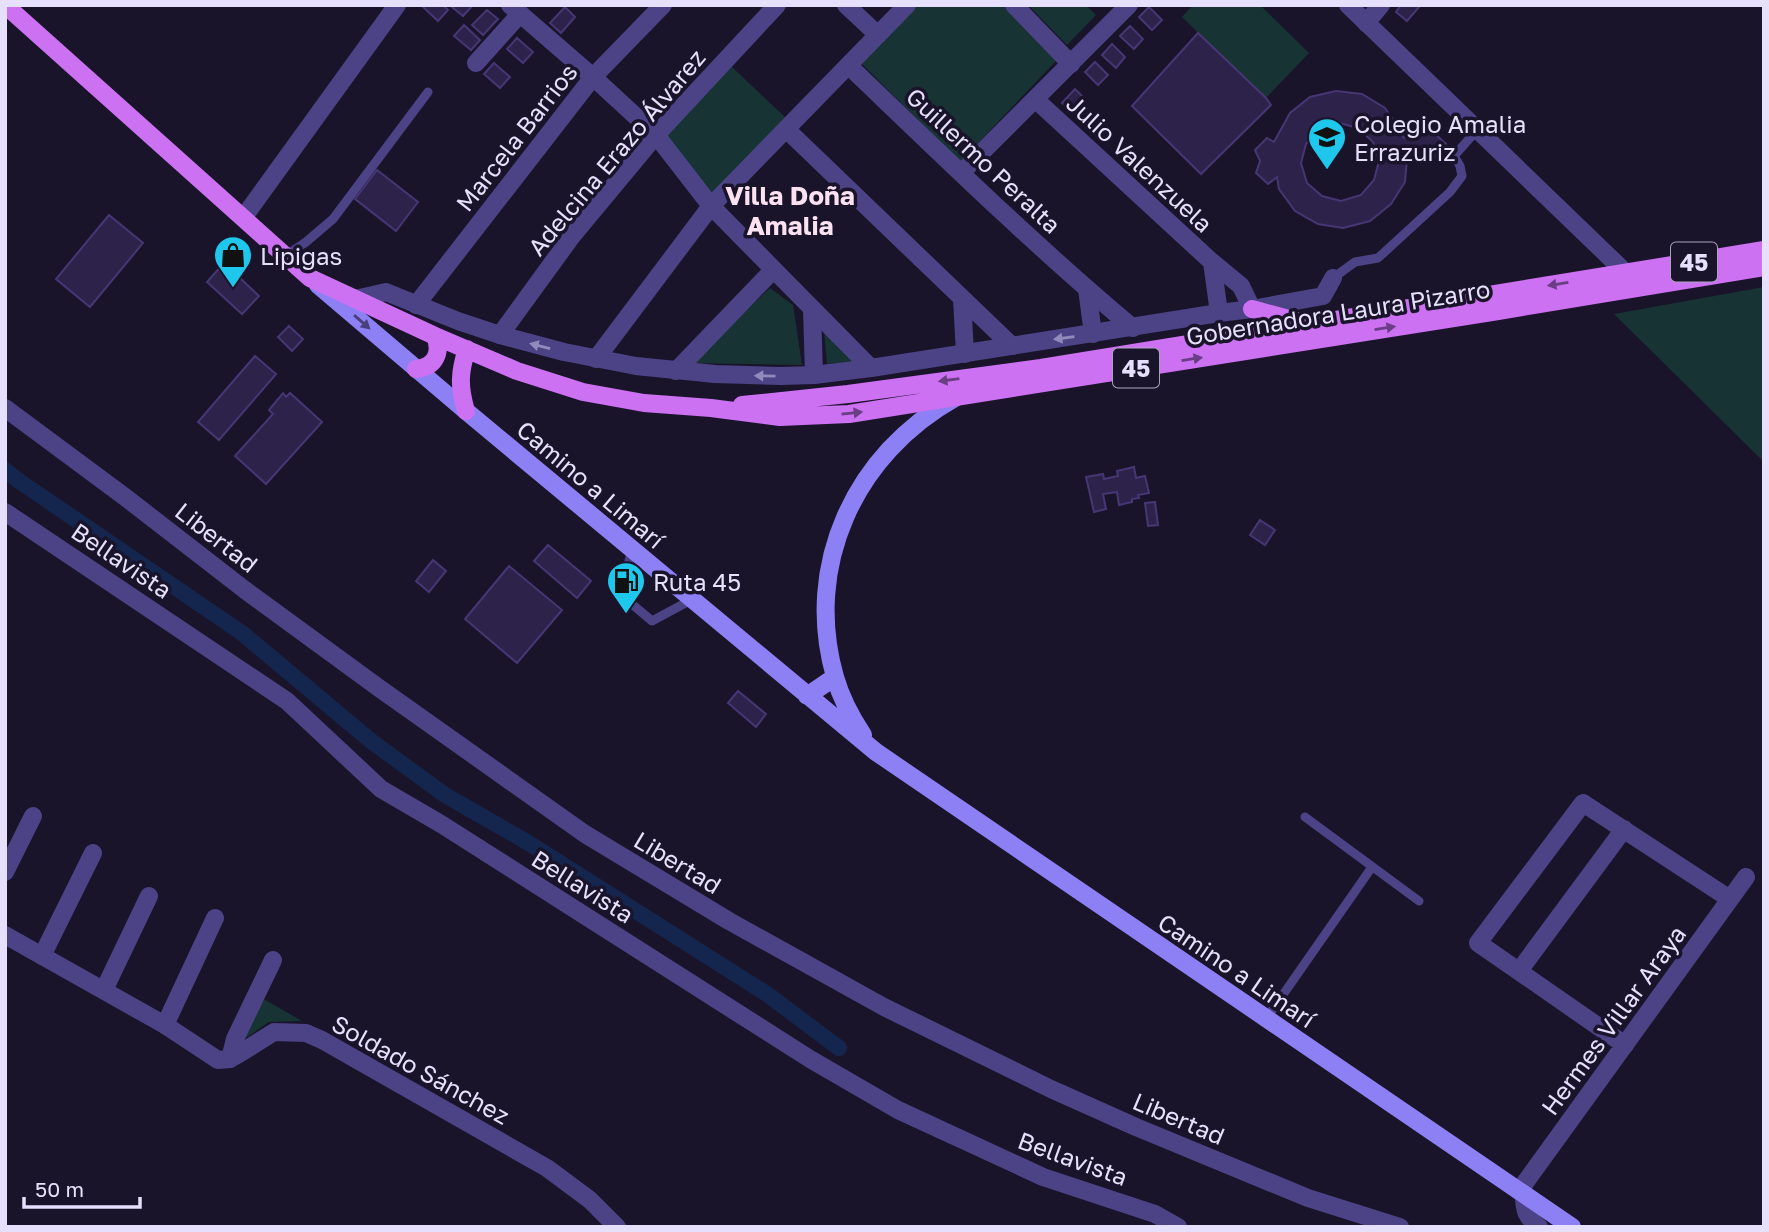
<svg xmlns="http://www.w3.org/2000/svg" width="1769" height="1232" viewBox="0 0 1769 1232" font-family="'Golos Text',sans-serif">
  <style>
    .green { fill: #173334 }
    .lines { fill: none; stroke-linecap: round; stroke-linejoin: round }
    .canal { stroke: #15264e; stroke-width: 16 }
    .building { fill: #2d224a; stroke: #473674; stroke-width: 2; fill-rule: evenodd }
    .service { stroke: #4b4385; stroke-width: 9 }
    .minor { stroke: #4b4385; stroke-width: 18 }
    .tertiary { stroke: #4b4385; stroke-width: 18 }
    .secondary { stroke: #8c80f4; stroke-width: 18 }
    .primary { stroke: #cc71f2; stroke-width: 18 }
    .oneway { fill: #6a3e85 }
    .oneway2 { fill: #483f7b }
    .oneway3 { fill: #918abb }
    .labels { text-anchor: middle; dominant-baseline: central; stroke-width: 7; stroke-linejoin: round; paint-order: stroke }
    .shield { fill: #1a142b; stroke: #a9a3bd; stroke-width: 2 }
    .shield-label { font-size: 23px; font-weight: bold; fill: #e6e0fc }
    .poi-label { font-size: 24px; fill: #e6e0fc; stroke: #1a142b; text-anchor: start }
    .street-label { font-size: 24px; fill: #e6e0fc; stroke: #1a142b }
    .neighbourhood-label { font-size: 26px; font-weight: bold; fill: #fce2f1; stroke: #1a142b }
  </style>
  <rect width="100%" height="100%" fill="#1a142b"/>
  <path class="green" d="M917,5H1003L1057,60L960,162L861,63Z
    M1028,5H1086L1096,15L1067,45Z
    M1193,5H1260L1309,53L1266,98L1182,17Z
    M731,66L787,119L713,196L666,136Z
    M1764,287V462L1614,314Z
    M770,288L793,305L802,365L688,363Z
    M824,331L858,361L827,364Z
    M262,998L302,1021L269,1022L240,1042Z"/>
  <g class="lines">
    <path class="canal" d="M5,470L19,481L242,633L371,741L445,795L527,842L767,994L839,1048"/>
  </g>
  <path class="building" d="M423,5H443L448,10L438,21L422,6Z
    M453,5H473L463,16L452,7Z
    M1401,5H1417L1419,7L1407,21L1396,12Z
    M565,7L575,17L561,33L550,23Z
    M1149,7L1162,20L1152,30L1139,17Z
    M487,10L498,19L483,35L472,25Z
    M464,25L480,40L471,50L454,36Z
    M1130,26L1143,39L1134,49L1120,36Z
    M1198,33L1266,98L1271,105L1201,174L1132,106Z
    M517,38L533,52L523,63L507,49Z
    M1112,44L1125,57L1116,68L1102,55Z
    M1095,62L1108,75L1098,85L1085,72Z
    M494,63L510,77L500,88L484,74Z
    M1075,89L1085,99L1073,113L1062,103Z
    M1336,91L1362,94L1385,108L1400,130L1404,138L1412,136L1425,124L1446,144L1433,159H1407L1405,182L1391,204L1370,221L1343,228L1318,224L1295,211L1279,189L1277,177L1268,184L1256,173L1260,161L1255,150L1267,138L1274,142L1290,113L1310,97ZM1339,123L1358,128L1373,142L1379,161L1374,180L1361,195L1341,201L1322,196L1307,183L1301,163L1306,144L1319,129Z
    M377,170L418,202L396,231L355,199Z
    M109,215L143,243L90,307L56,279Z
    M224,263L259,296L242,314L207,282Z
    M289,326L303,339L292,351L278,337Z
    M255,356L276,374L219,440L198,422Z
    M283,393L286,397L290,393L322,422L266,484L235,456L273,414L269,410Z
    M1134,467L1136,478L1145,476L1149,493L1138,495L1139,498L1132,499V502L1119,505L1117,492L1103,494L1106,509L1094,512L1086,477L1103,474L1104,479L1118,476L1117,471Z
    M1155,502L1158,525L1148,526L1145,503Z
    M1260,520L1275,530L1265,545L1250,535Z
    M548,545L591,581L577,598L534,561Z
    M433,560L446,571L429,592L416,581Z
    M509,566L562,610L517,663L465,619Z
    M738,691L766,714L756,727L728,703Z"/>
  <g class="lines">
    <path class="service" d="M285,256L306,242L333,219L428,92
      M1333,278L1355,262L1378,258L1450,192L1462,176L1460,166L1454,156L1477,130
      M632,550L620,594L652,621L691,600
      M1305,817L1419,901
      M1266,1019L1372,867"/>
    <path class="minor" d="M846,5L878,35
      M1014,5L1071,64
      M1366,23L1381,5
      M476,63L520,14
      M849,66C942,155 1034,245 1133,328
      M1035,99L1212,262L1241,286L1252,309L1323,296L1333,278
      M787,130L1012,346
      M961,173L1129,5
      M1212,262L1219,313
      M1087,289L1093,334
      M962,298L965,354
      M416,305L593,77L663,5
      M812,309L814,375
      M500,335L572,236L656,135L777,5
      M596,359L711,206L907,5
      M676,371L773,270
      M5,408L125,497L245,590L379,688L585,834L729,921L884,1007L1051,1089L1136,1127L1308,1198L1400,1227
      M5,512L287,701L381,789L441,824L810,1059L898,1110L1043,1177L1155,1214L1178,1227
      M5,872L33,816
      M42,956L93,853
      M1519,971L1624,829
      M104,990L149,896
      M165,1025L215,918
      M1625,1045L1478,943L1583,803L1730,899
      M230,1059L235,1039L273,960
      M1519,1191L1746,877
      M1524,1194C1524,1211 1526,1217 1539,1227"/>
    <path class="tertiary" d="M510,5L593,77L656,135L711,206L871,368
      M1348,5L1625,272L1629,282
      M243,218L397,5
      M355,299L386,292L458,321L500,335L564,352L636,366L715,374L781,376L814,375L871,368L1219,313L1252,309
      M5,935L165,1025L218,1060L230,1059L239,1054L274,1032L306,1033L322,1040L547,1168L590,1200L617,1227"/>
    <path class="secondary" d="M318,285L466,411L876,752L1572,1227
      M807,696L835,677
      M863,735C851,717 841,698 835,677C803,565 855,454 955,398"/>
    <path class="primary" d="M5,5L310,278L435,336L517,371L583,392L644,403L711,408L780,417L849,414L1498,311L1764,267
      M1252,309L1303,323
      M416,369C435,367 442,353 435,336
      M742,405L848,394L1041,368L1764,250
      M466,411C459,387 459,373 467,349"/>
  </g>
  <defs><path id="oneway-solid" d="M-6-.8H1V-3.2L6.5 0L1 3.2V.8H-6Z" transform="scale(1.75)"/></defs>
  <g class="oneway">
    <use href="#oneway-solid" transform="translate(1558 284) rotate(171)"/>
    <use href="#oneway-solid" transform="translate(1385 328) rotate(-9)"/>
    <use href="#oneway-solid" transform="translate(1192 359) rotate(-9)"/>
    <use href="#oneway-solid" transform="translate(949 380) rotate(172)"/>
    <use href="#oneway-solid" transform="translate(852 413) rotate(-6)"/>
  </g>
  <use class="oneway2" href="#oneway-solid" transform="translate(362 322) rotate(41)"/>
  <g class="oneway3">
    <use href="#oneway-solid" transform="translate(1064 338) rotate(172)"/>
    <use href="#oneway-solid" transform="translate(540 346) rotate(-166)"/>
    <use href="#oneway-solid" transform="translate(765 376) rotate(-179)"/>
  </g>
  <defs>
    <symbol id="school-pin" viewBox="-11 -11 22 30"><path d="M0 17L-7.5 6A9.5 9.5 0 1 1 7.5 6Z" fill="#1ec7eb" stroke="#1a142b"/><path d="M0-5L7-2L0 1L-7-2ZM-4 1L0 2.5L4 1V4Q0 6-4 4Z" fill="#111"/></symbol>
    <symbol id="shop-pin" viewBox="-11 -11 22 30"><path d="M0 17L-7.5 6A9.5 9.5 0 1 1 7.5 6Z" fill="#1ec7eb" stroke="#1a142b"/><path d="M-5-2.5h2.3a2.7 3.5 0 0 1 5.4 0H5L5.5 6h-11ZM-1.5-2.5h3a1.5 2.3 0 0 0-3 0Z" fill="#111"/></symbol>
    <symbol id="fuel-pin" viewBox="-11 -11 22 30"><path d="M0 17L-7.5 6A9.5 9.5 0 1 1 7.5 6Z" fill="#1ec7eb" stroke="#1a142b"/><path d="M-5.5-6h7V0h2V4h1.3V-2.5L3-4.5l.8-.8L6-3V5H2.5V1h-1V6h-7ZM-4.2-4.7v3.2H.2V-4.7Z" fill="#111"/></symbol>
  </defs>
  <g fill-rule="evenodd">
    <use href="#school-pin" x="1305" y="115" width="44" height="60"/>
    <use href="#shop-pin" x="211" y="233" width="44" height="60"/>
    <use href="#fuel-pin" x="604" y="559" width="44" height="60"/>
  </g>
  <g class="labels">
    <g class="shield">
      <rect x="1671" y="242.5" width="46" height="39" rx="5"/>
      <rect x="1113" y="348.5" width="46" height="39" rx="5"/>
    </g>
    <g class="shield-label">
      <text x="1694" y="262">45</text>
      <text x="1136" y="368">45</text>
    </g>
    <g class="poi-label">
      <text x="1354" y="123">Colegio Amalia<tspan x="1354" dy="28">Errazuriz</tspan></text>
      <text x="260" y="255">Lipigas</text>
      <text x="653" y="581">Ruta 45</text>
    </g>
    <g class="street-label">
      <text transform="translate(516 137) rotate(-52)">Marcela Barrios</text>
      <text transform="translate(616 152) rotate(-50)">Adelcina Erazo Álvarez</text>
      <text transform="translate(984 160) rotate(43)">Guillermo Peralta</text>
      <text transform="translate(1140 163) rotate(43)">Julio Valenzuela</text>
      <text transform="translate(1338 312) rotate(-9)">Gobernadora Laura Pizarro</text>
      <text transform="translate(591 484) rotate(40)">Camino a Limarí</text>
      <text transform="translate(217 537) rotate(38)">Libertad</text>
      <text transform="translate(122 560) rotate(34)">Bellavista</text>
      <text transform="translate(678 862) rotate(31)">Libertad</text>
      <text transform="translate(583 886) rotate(32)">Bellavista</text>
      <text transform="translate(1237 970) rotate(34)">Camino a Limarí</text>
      <text transform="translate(1613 1020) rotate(-54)">Hermes Villar Araya</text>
      <text transform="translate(421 1069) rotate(29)">Soldado Sánchez</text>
      <text transform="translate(1179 1118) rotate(23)">Libertad</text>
      <text transform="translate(1073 1158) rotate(20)">Bellavista</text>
    </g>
    <g class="neighbourhood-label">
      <text x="790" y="195">Villa Doña<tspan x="790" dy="30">Amalia</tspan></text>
    </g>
  </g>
  <rect width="1769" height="1232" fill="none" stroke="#e6e0fc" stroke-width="14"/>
  <path d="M24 1197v10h116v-10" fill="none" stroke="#e6e0fc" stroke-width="3.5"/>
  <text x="35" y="1197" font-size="21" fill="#e6e0fc" stroke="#1a142b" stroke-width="5" paint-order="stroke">50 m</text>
</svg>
